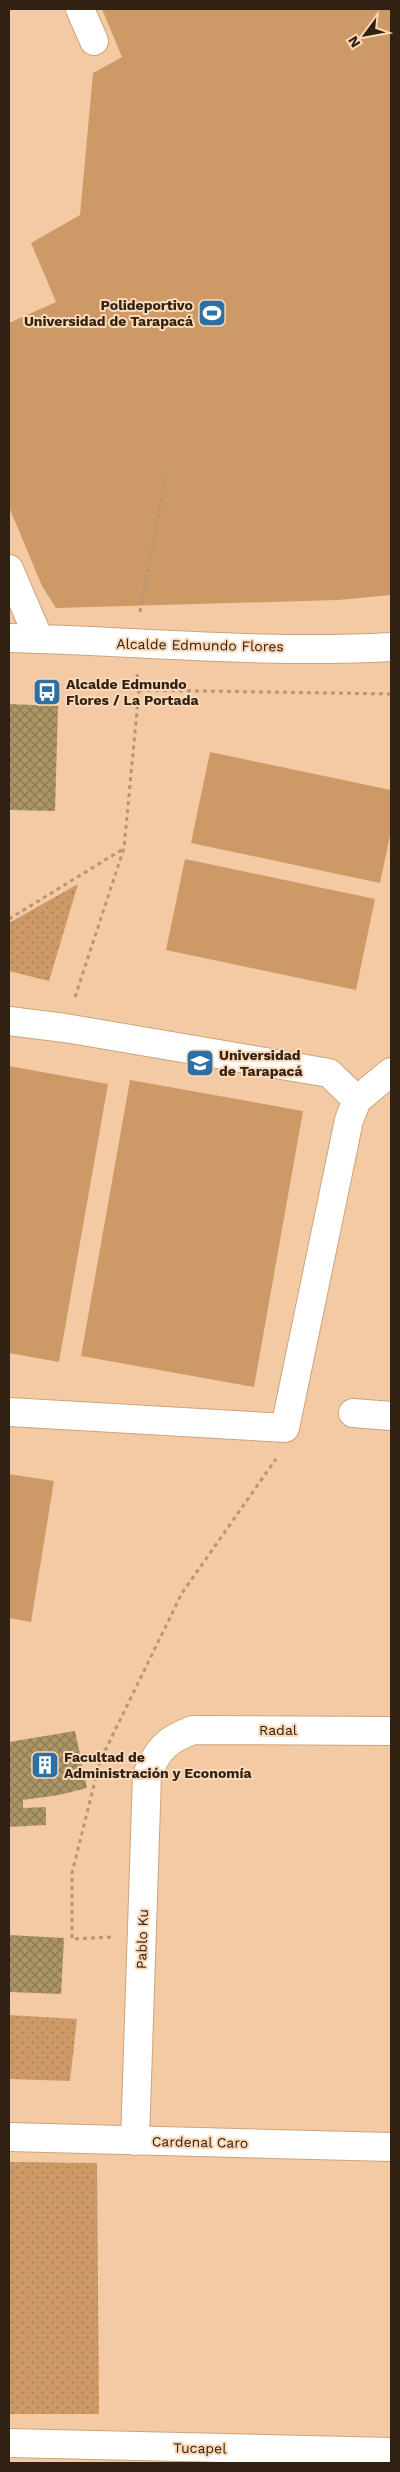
<svg xmlns="http://www.w3.org/2000/svg" width="400" height="2472" viewBox="0 0 400 2472" font-family="'Work Sans',sans-serif">
  <style>
    .grass { fill: url(#grass-dots) }
    .garden { fill: #cd9a67 }
    .building { fill: url(#building-cross-hatch) }
    .lines { fill: none; stroke-linecap: round; stroke-linejoin: round }
    .minor-casing { stroke: #cba47d; stroke-width: 30 }
    .major-casing { stroke: #cba47d; stroke-width: 30 }
    .path { stroke: #b79576; stroke-width: 3; stroke-dasharray: 4 4; stroke-linecap: butt }
    .minor { stroke: #fff; stroke-width: 28 }
    .major { stroke: #fff; stroke-width: 28 }
    .labels { text-anchor: middle; dominant-baseline: central; stroke-width: 4; stroke-linejoin: round; paint-order: stroke }
    .poi-label { font-size: 14px; font-weight: bold; fill: #312112; stroke: #fbd9b9; text-anchor: start }
    .street-label { font-size: 14px; fill: #312112; stroke: #fbd9b9 }
  </style>
  <defs>
    <pattern id="grass-dots" width="8" height="8" patternUnits="userSpaceOnUse" patternTransform="scale(1.25)"><rect width="8" height="8" fill="#cd9a67"/><path d="M2 2h.1M6 6h.1" fill="none" stroke="#a77d53" stroke-width="1.8" stroke-linecap="round"/></pattern>
    <pattern id="building-cross-hatch" width="8" height="8" patternUnits="userSpaceOnUse" patternTransform="scale(1.25)"><rect width="8" height="8" fill="#ad9666"/><path d="M0 0l8 8M0 8l8-8" fill="none" stroke="#8d7a53"/></pattern>
  </defs>
  <rect width="100%" height="100%" fill="#f3caa3"/>
  <path class="grass" d="M78,884L49,981L9,971V923Z
    M9,2015L77,2019L70,2081L9,2079Z
    M9,2162L97,2163L99,2414H9Z"/>
  <path class="garden" d="M102,9H391V595L338,600L56,608L42,586L9,507V323L56,302L31,243L80,215L93,73L122,57Z
    M210,752L391,790V831L380,883L191,843Z
    M185,859L375,899L356,990L166,950Z
    M9,1066L108,1084L59,1362L9,1353Z
    M130,1080L303,1111L254,1387L81,1356Z
    M9,1474L54,1481L31,1622L9,1618Z"/>
  <path class="building" d="M9,704L58,706L55,811L9,810Z
    M75,1731L87,1788L59,1795L23,1800V1808L46,1807V1825L9,1827V1742Z
    M9,1935L64,1938L61,1994L9,1992Z"/>
  <g class="lines">
    <defs>
      <path id="minor" d="M80,9L94,41
        M9,569L39,639
        M9,638C136,641 264,654 391,647
        M9,1021L65,1028L329,1073L357,1100L349,1120L285,1428L9,1412
        M357,1100L391,1072
        M353,1413L391,1416
        M9,2137L391,2147
        M135,2141L147,1775C158,1749 166,1740 193,1730L391,1731"/>
      <path id="major" d="M9,2443L391,2452"/>
    </defs>
    <use href="#minor" class="minor-casing"/>
    <use href="#major" class="major-casing"/>
    <path class="path" d="M140,612L166,475
      M139,690L391,694
      M9,919L123,849
      M75,997L124,848L139,690L137,674
      M111,1937L72,1939V1873L100,1761L182,1593L276,1459"/>
    <use href="#minor" class="minor"/>
    <use href="#major" class="major"/>
  </g>
  <defs>
    <symbol id="stadium-square" viewBox="-11 -11 22 22"><rect x="-9" y="-9" width="18" height="18" rx="4" fill="#2c70a5" stroke="#fbd9b9"/><path d="M0-5a6.5 5 0 1 0 0 10a6.5 5 0 1 0 0-10ZM-3.5-1.8h7v3.6h-7Z" fill="#fff"/></symbol>
    <symbol id="bus-square" viewBox="-11 -11 22 22"><rect x="-9" y="-9" width="18" height="18" rx="4" fill="#2c70a5" stroke="#fbd9b9"/><path d="M-5-6H5V4H4V6H2V4H-2V6H-4V4H-5ZM-3.5-4V0h7V-4ZM-3.5 1.2v1.5H-2V1.2ZM2 1.2v1.5H3.5V1.2Z" fill="#fff"/></symbol>
    <symbol id="university-square" viewBox="-11 -11 22 22"><rect x="-9" y="-9" width="18" height="18" rx="4" fill="#2c70a5" stroke="#fbd9b9"/><path d="M0-5L7-2L0 1L-7-2ZM-4 1L0 2.5L4 1V4Q0 6-4 4Z" fill="#fff"/></symbol>
    <symbol id="building-square" viewBox="-11 -11 22 22"><rect x="-9" y="-9" width="18" height="18" rx="4" fill="#2c70a5" stroke="#fbd9b9"/><path d="M-4-6H4V6H1V3H-1V6H-4ZM-2.5-4.3h1.7v1.8h-1.7ZM.8-4.3h1.7v1.8H.8ZM-2.5-1h1.7V.8h-1.7ZM.8-1h1.7V.8H.8Z" fill="#fff"/></symbol>
  </defs>
  <g fill-rule="evenodd">
    <use href="#stadium-square" x="196" y="297" width="32" height="32"/>
    <use href="#bus-square" x="31" y="676" width="32" height="32"/>
    <use href="#university-square" x="184" y="1047" width="32" height="32"/>
    <use href="#building-square" x="29" y="1749" width="32" height="32"/>
  </g>
  <g class="labels">
    <g class="poi-label">
      <text x="193" y="305" text-anchor="end">Polideportivo<tspan x="193" dy="16">Universidad de Tarapacá</tspan></text>
      <text x="66" y="684">Alcalde Edmundo<tspan x="66" dy="16">Flores / La Portada</tspan></text>
      <text x="219" y="1055">Universidad<tspan x="219" dy="16">de Tarapacá</tspan></text>
      <text x="64" y="1757">Facultad de<tspan x="64" dy="16">Administración y Economía</tspan></text>
    </g>
    <g class="street-label">
      <text transform="translate(200 645) rotate(1)">Alcalde Edmundo Flores</text>
      <text x="278" y="1730">Radal</text>
      <text transform="translate(142 1939) rotate(-88)">Pablo Ku</text>
      <text transform="translate(200 2142) rotate(1)">Cardenal Caro</text>
      <text transform="translate(200 2448) rotate(1)">Tucapel</text>
    </g>
  </g>
  <rect width="400" height="2472" fill="none" stroke="#312112" stroke-width="20"/>
  <g transform="translate(365 35) rotate(238)" stroke="#fbd9b9" stroke-width="4" paint-order="stroke">
  <path d="M0-4L9 19L0 12L-9 19Z" fill="#312112"/>
  <text y="-8" font-size="14" font-weight="bold" text-anchor="middle" fill="#312112">N</text>
  </g>
</svg>
